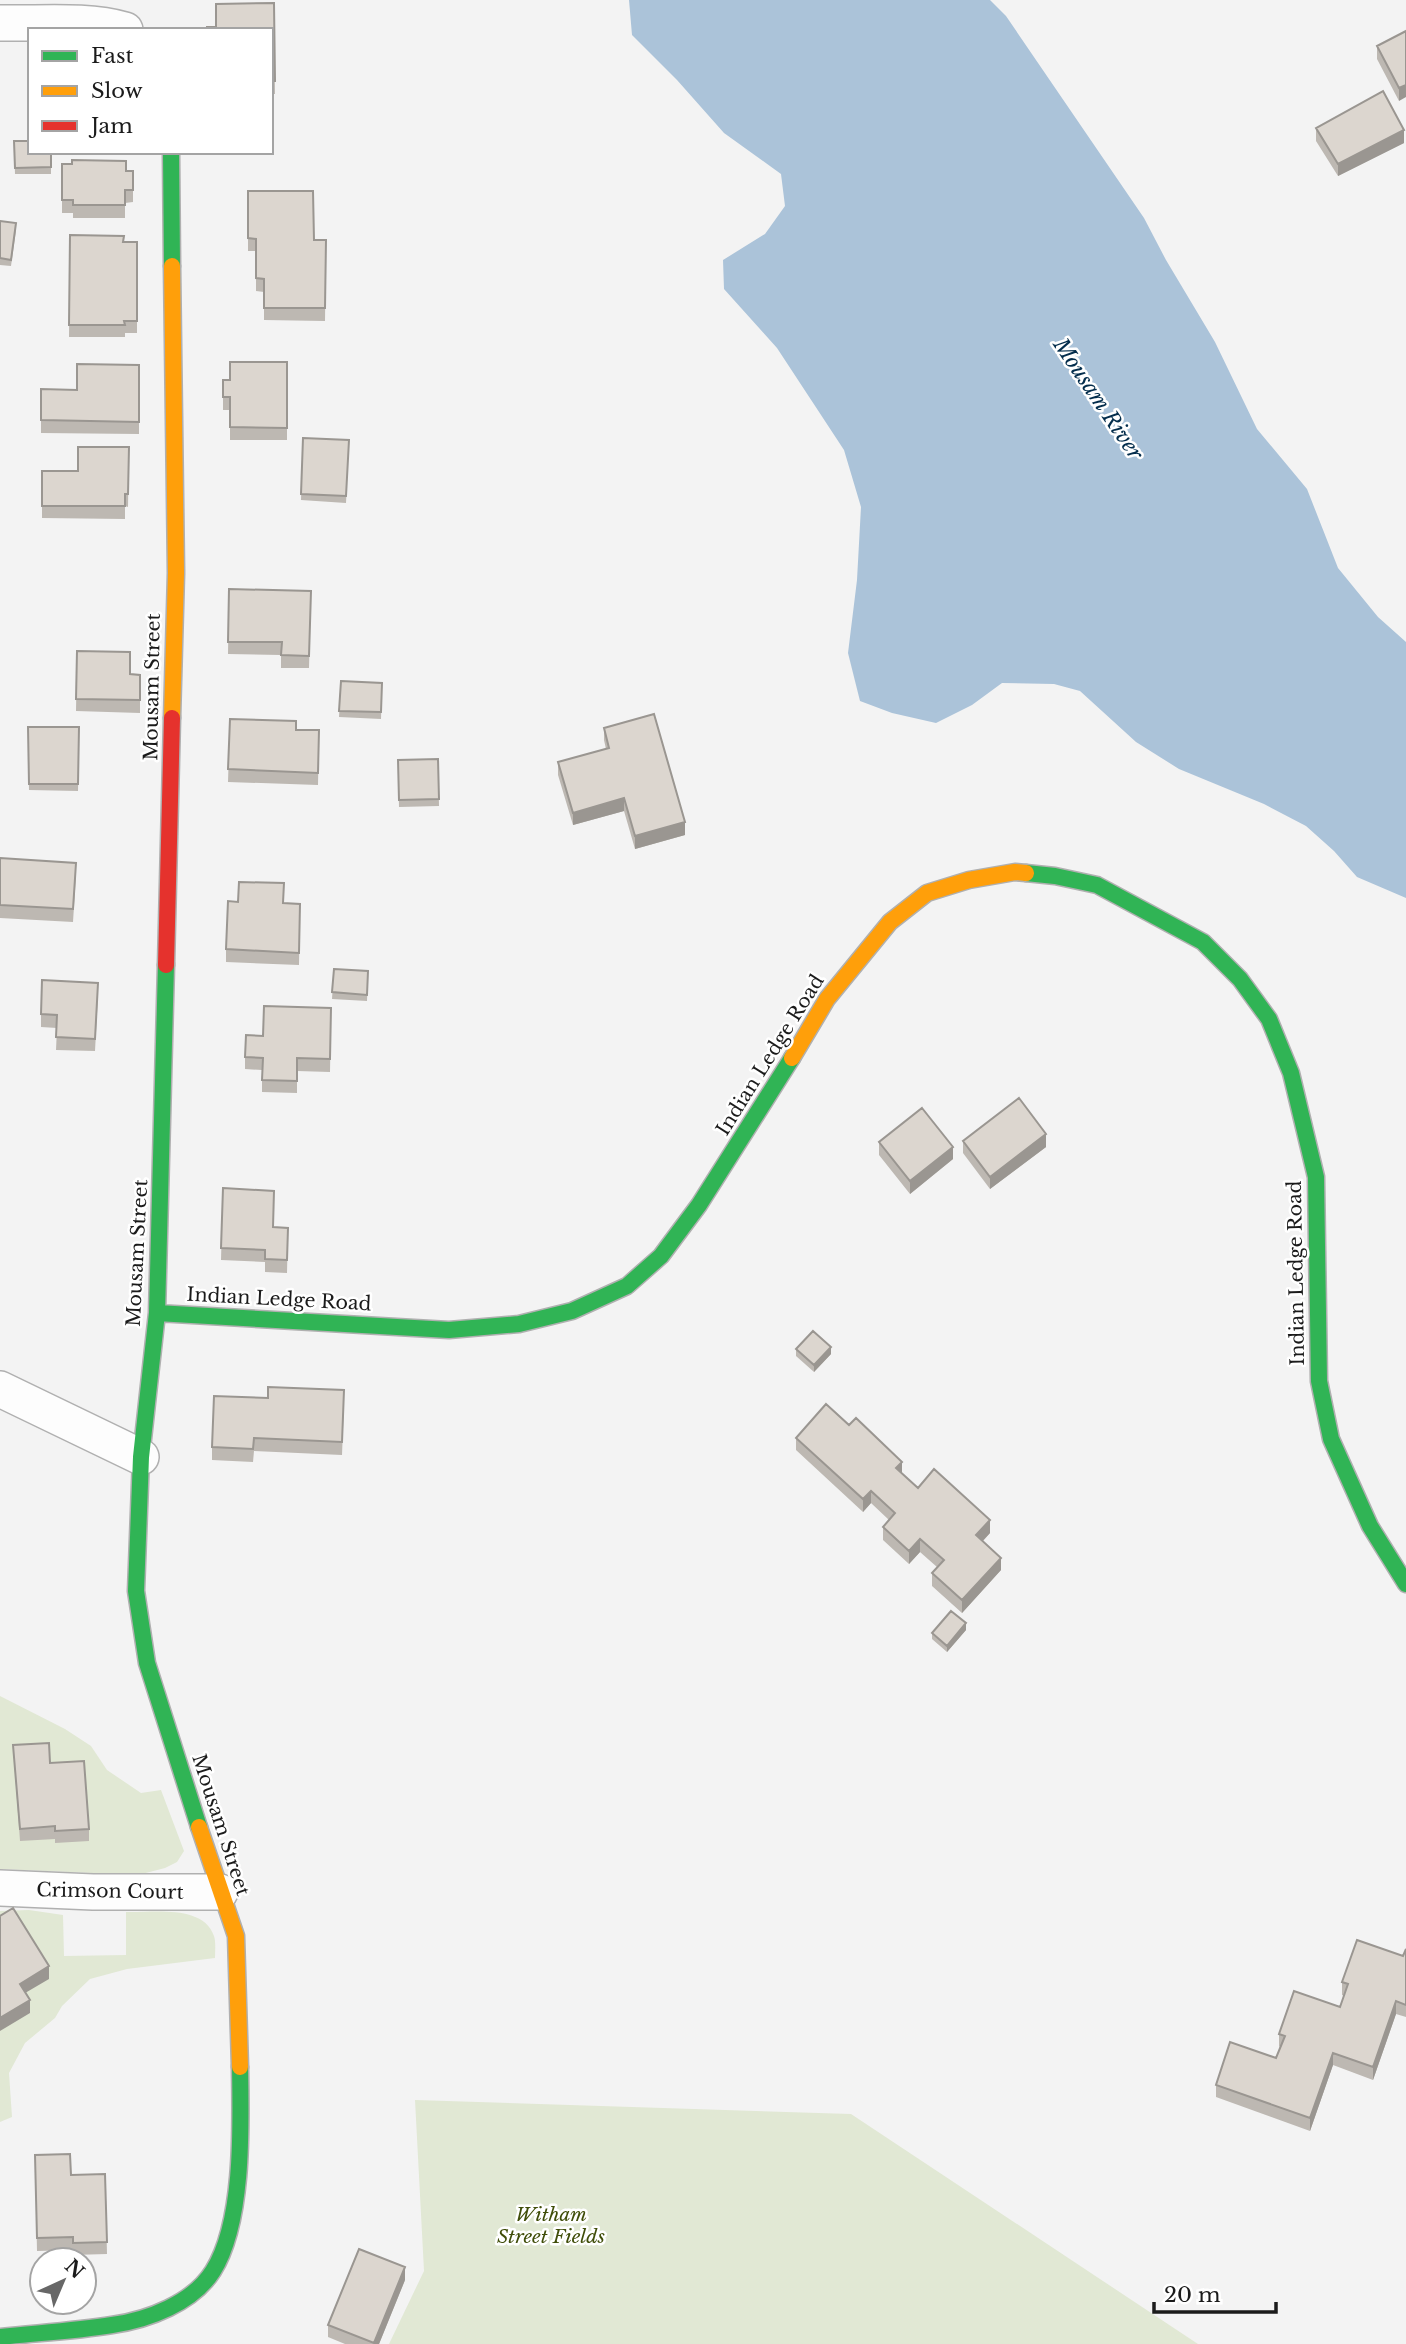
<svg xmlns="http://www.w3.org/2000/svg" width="1406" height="2344" viewBox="0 0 1406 2344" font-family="'Libre Baskerville',serif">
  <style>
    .green { fill: #e1e8d4 }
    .water { fill: #abc3d9 }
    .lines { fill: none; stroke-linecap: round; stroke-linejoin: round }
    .street-casing { stroke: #b0b0b0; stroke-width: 38 }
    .fast-casing { stroke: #b0b0b0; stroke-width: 19 }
    .slow-casing { stroke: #b0b0b0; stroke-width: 19 }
    .jam-casing { stroke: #b0b0b0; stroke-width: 19 }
    .street { stroke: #fdfdfd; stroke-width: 35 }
    .fast { stroke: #30b455; stroke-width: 16 }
    .slow { stroke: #ff9f0a; stroke-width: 16 }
    .jam { stroke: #e5322d; stroke-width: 16 }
    .wall { fill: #bdb8b2 }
    .shaded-wall { fill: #9a9691 }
    .building { fill: #dcd6cf; stroke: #9a9691; stroke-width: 2 }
    .labels { text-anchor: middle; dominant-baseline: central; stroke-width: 5; stroke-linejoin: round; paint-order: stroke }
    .street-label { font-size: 19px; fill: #1b1b1b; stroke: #fff }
    .park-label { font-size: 19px; font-style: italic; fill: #3f4d08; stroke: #fff }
    .water-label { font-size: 21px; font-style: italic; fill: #032d4c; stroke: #fff }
  </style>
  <rect width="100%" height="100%" fill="#f3f3f3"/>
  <path class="green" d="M0,1696L65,1729L91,1746L107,1770L141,1793L161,1790L184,1851L177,1862L165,1868L138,1875L0,1869Z
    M29,1910L63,1915L64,1956L126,1955V1912C152,1913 203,1904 214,1936C216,1942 215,1951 215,1958L127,1969L90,1979L62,2006L55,2018L25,2043L9,2073L12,2117L0,2122V1911Z
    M415,2100L851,2114L1198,2344H389L424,2271Z"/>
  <path class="water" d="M629,0H990L1006,16L1144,218L1166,260L1215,342L1257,429L1307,489L1338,568L1378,617L1406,642V898L1357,877L1334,851L1306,826L1264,804L1179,769L1136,742L1080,691L1054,684L1002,683L972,705L936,723L892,713L860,701L848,653L857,580L861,507L844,450L777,348L724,289L723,260L765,234L785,206L781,174L724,133L677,80L632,35Z"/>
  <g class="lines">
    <defs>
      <path id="street" d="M0,23C41,24 86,19 125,30
        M0,1389L141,1457
        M0,1888L93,1892H220"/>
      <path id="fast" d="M171,152L172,266
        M1026,873L1055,876L1097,885L1203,942L1240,979L1269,1019L1291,1073L1316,1177L1319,1381L1331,1439L1370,1526L1406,1584
        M166,965L157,1313L141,1457L136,1591L147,1663L199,1827
        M157,1313L449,1330L519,1324L572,1311L627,1286L661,1256L699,1205L792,1058
        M0,2337C37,2333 75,2331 112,2325C148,2320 193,2303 213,2271C244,2222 241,2125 240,2067"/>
      <path id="slow" d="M172,266L176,573L172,718
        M792,1058L827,999L890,922L927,893L969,880L1015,872L1026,873
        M199,1827L236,1936L240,2067"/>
      <path id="jam" d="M166,965L172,718"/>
    </defs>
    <use href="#street" class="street-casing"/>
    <use href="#fast" class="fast-casing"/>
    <use href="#slow" class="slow-casing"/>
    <use href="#jam" class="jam-casing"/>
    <use href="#street" class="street"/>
    <use href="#fast" class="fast"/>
    <use href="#slow" class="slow"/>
    <use href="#jam" class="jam"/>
  </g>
  <path class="wall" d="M274,3L275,94H271V30L216,27Z
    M1406,31L1399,101L1377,59V46Z
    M1316,128L1404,143L1338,176L1316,141Z
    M14,141L51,152V174H15Z
    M62,164L126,171L133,183V202L125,203V218H73V213H62Z
    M248,191L314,240H326L325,321L264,320V292L256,291V251H248Z
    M0,221L16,230L11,266L0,265Z
    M70,235L123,242H137V333H125V337H69Z
    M287,362V440H230V410H223V393L230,380Z
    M139,365V434L41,433V389L77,390Z
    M303,438L349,440L346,503L301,500Z
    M129,447L128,507L125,506V519L42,518V471H78Z
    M229,589L311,591L309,668H281V655L228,654Z
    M77,651L130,674L140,675V713L76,711Z
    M341,681L382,683L381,719L339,717Z
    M230,719L296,730H319L318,785L228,782Z
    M28,727H79L78,791L29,790Z
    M604,728L685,835L635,849L624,811L573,825L558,775V762L606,749L604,740Z
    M438,759L439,806L399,807L398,760Z
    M0,858L76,875L73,922L0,918Z
    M283,903L300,904L299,965L226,962V949Z
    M334,969L368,971L367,1001L332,999Z
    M98,995L95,1051L56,1050L57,1028L41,1027V1014Z
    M331,1008L330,1072L297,1071V1093L262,1092V1070L245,1069V1057L263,1036Z
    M963,1141L1046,1147L990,1189L963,1153Z
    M879,1142L953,1159L910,1194L879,1155Z
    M223,1188L273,1227L288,1228L287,1273L265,1272V1262L221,1260Z
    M796,1349L831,1354L814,1372L796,1356Z
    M344,1403L342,1455L254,1451L253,1462L212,1460V1447Z
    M796,1438L902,1474L918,1488L990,1533L983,1541L1001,1570L962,1613L932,1586V1573L937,1567L920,1552L909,1564L883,1540V1527L889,1520L871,1503L863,1512L796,1450Z
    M966,1630L947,1652L932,1639V1633Z
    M13,1745L50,1763L89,1829V1841L55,1843V1839L20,1841Z
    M1406,1949V2017L1396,2014L1373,2080L1333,2065L1310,2131L1216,2097V2085L1276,2058L1280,2047L1279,2046V2034L1340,2007L1344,1996L1342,1995V1982L1403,1956Z
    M35,2155L71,2175L105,2174L107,2254L73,2255V2250L37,2251Z
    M405,2280L379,2344H345L328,2337V2325Z"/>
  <path class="shaded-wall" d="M1406,85V97L1399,101V88Z
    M1404,130V143L1338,176V164Z
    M624,798V811L573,825V813Z
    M685,822V835L635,849V836Z
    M1046,1134V1147L990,1189V1177Z
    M953,1147V1159L910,1194V1181Z
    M831,1347V1354L814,1372V1365Z
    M902,1462V1474L896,1468Z
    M871,1491V1503L863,1512V1499Z
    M990,1520V1533L976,1548V1535Z
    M920,1539V1552L909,1564V1551Z
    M1001,1558V1570L962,1613V1600Z
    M966,1623V1630L947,1652V1646Z
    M49,1966V1979L20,1996V1984Z
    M30,2000V2013L0,2031V2018Z
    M1396,2001V2014L1373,2080V2067Z
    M1333,2053V2065L1310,2131V2118Z
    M405,2267V2280L379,2344H374Z"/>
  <path class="building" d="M274,3L275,81H271V30H207V27H216V4Z
    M1406,31V85L1399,88L1377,46Z
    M1383,91L1404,130L1338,164L1316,128Z
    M14,141H30V152H51V167L15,168Z
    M72,160L126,161V171H133V190H125V205H73V200H62V164H72Z
    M248,191H313L314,240H326L325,308H264V279L256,278V239L248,238Z
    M0,221L16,223L11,260L0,258Z
    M70,235L124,236L123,242H137V321H124L125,325H69Z
    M230,362H287V428L230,427V397H223V380H230Z
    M77,364L139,365V422L41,420V389L77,390Z
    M303,438L349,440L346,496L301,494Z
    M78,447H129L128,494H125V506H42V471H78Z
    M229,589L311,591L309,656L281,655L282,642H228Z
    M77,651L130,652V674L140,675V700L76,699Z
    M341,681L382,683L381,712L339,711Z
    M654,714L685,822L635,836L624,798L573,813L558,762L609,748L604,728Z
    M230,719L296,721V730H319L318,773L228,769Z
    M28,727H79L78,784H29Z
    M438,759L439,799L399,800L398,760Z
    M0,858L76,863L73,909L0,905Z
    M239,882L284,883L283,903L300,904L299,953L226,949L228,901L238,902Z
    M334,969L368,971L367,995L332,992Z
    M42,980L98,983L95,1039L56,1037L57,1015L41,1014Z
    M264,1006L331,1008L330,1059L297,1058V1081L262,1080L263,1058L245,1057L246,1035L263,1036Z
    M1019,1098L1046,1134L990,1177L963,1141Z
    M922,1108L953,1147L910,1181L879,1142Z
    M223,1188L274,1191L273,1227L288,1228L287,1260L265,1259V1250L221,1248Z
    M813,1331L831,1347L814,1365L796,1349Z
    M268,1387L344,1390L342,1442L254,1438L253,1449L212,1447L214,1396L268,1398Z
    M826,1404L849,1425L856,1418L902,1462L896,1468L918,1488L934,1469L990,1520L976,1535L1001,1558L962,1600L932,1573L944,1560L920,1539L909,1551L883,1527L895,1513L871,1491L863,1499L796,1438Z
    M951,1611L966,1623L947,1646L932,1633Z
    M49,1743L50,1763L84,1761L89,1829L55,1831V1826L20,1829L13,1745Z
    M13,1908L49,1966L20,1984L30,2000L0,2018V1916Z
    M1357,1940L1403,1956L1406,1949V2005L1396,2001L1373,2067L1333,2053L1310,2118L1216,2085L1230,2042L1276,2058L1285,2036L1279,2034L1294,1991L1340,2007L1348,1984L1342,1982Z
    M70,2154L71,2175L105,2174L107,2242L73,2243V2237L37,2238L35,2155Z
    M359,2249L405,2267L374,2343L328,2325Z"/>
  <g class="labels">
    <g class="street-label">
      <text transform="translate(152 687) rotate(-89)">Mousam Street</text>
      <text transform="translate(770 1055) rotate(-58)">Indian Ledge Road</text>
      <text transform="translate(137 1253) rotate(-87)">Mousam Street</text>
      <text transform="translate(1296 1273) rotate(-91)">Indian Ledge Road</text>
      <text transform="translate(279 1299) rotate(3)">Indian Ledge Road</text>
      <text transform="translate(221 1825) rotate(72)">Mousam Street</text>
      <text transform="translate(110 1891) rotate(1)">Crimson Court</text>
    </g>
    <g class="park-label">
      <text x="551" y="2214">Witham<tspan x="551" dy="22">Street Fields</tspan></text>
    </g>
    <g class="water-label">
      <text transform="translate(1098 399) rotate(56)">Mousam River</text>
    </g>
  </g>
  <rect x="28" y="28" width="245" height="126" fill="#ffffff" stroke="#a4a4a4" stroke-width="2"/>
  <rect x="42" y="51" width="35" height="10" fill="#30b455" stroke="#a4a4a4" stroke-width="2"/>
  <text x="91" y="63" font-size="21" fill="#1b1b1b">Fast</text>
  <rect x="42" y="86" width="35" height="10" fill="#ff9f0a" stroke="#a4a4a4" stroke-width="2"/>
  <text x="91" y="98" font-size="21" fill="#1b1b1b">Slow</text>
  <rect x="42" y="121" width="35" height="10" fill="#e5322d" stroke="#a4a4a4" stroke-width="2"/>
  <text x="91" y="133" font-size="21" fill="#1b1b1b">Jam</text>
  <g transform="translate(63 2281) rotate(44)"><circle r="33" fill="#ffffff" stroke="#a4a4a4" stroke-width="2"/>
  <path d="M0-5L12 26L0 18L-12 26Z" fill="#676767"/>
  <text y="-10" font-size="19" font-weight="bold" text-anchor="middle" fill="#1b1b1b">N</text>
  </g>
  <path d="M1154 2302v10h122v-10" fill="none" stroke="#1b1b1b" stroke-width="3.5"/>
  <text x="1164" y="2302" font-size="21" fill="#1b1b1b" stroke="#ffffff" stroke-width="5" paint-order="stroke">20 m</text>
</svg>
